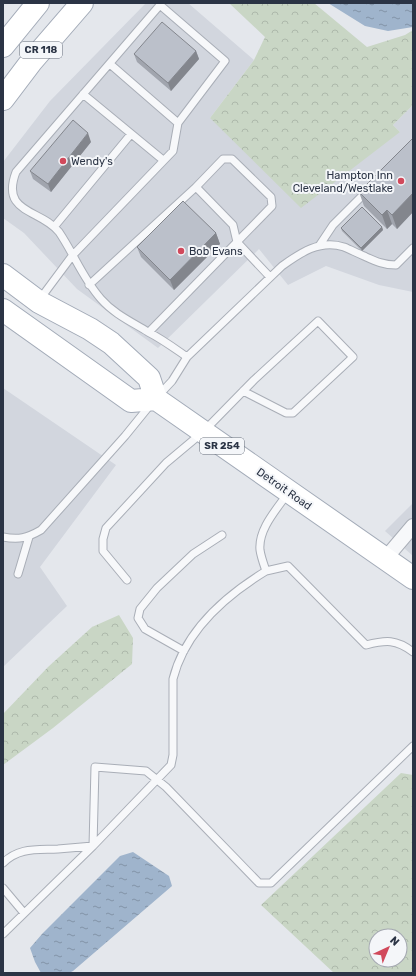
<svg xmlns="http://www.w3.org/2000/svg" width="416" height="976" viewBox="0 0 416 976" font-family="Rubik,sans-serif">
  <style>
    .built { fill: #d2d6de }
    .forest { fill: url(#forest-crowns); fill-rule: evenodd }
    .water { fill: url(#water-ripples) }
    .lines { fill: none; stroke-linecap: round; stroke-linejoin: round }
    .lane-casing { stroke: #a9aeb7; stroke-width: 9 }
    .street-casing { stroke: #a9aeb7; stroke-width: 16 }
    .primary-casing { stroke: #a3abb8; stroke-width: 24 }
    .lane { stroke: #f7f8fa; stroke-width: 7 }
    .street { stroke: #f7f8fa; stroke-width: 14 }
    .primary { stroke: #fff; stroke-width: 22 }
    .wall { fill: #a1a5ae }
    .shaded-wall { fill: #83868d }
    .building { fill: #bbc0ca; stroke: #83868d }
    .poi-dot { fill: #d1495b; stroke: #f4f6f9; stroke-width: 1.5 }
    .labels { text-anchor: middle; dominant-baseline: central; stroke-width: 4; stroke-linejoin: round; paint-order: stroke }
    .shield { fill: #f4f6f9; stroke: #676e7b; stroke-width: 1 }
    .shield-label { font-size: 10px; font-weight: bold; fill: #2b3445 }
    .poi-label { font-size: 11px; fill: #2b3445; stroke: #f4f6f9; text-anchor: start }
    .street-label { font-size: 11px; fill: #2b3445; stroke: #f4f6f9 }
  </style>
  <defs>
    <pattern id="forest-crowns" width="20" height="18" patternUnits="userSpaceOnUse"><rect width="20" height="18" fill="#c9d6c5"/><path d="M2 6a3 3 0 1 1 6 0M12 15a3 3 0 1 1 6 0" fill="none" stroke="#adb8ab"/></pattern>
    <pattern id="water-ripples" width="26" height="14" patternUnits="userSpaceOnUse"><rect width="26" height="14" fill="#9fb4cc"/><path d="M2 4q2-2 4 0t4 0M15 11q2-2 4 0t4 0" fill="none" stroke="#8293a7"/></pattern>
  </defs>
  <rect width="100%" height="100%" fill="#e4e7ec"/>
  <path class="built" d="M146,3H188L254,60L210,118L400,132L393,125L413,105V292L379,285L326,266L288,285L259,249L158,348L77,289L24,233L3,218V162L50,101Z
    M3,388L116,465L40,567L67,606L3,667Z
    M413,503V556L385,531Z"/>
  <path class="forest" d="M229,3H314L367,47L405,35L413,30V105L393,125L400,132L301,208L210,118L254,60L265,37Z
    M119,615L133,638L132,664L53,728L3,765V714L48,667L92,627Z
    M401,773L413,775V973H334L261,905ZM376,936H400V960H376Z"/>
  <path class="water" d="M328,3H413V27L388,31L365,26Z
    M133,852L169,876L172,886L73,971L69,973H41L35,962L30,948L42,934L120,856Z"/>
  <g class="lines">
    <defs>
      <path id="lane" d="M110,64L178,123
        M83,94L163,160
        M54,227L131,134
        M319,246L333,225L367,191
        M89,285L196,187L233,225L237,242L270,277
        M40,299L72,256L173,151L178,123L225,61L160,5L16,172C0,214 41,209 59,232C74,254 83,279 101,299C114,314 132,322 148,332C162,339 174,348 187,357
        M149,332L272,206L271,197L232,159H223L196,187
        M158,396L172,381L187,357L282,266C300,253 320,239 344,247C351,250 357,253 364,256C375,261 383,265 396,265L413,248
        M3,537C19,540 27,538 41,530L125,436L151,404
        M266,571L288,566L366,645C386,640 396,639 413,652
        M18,574L29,537
        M127,580L103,551V539L106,528L166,463L203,432L254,380L318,321L353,357L293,413H286L243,391
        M184,651L145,629L138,618L140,609L157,588L193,554L222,535
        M3,863C19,847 37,850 58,849C70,848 81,847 93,846L95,767L146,771L166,787L259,883H271L413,746
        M3,888L24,913
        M3,934L93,846L171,765L173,755V679C185,631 225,596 266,571C264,565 261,557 260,550C258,529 277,509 288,493"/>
      <path id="street" d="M385,559L413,526"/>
      <path id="primary" d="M3,46L38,3
        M3,99L31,62L82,3
        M3,275L39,302L90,329L111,343L149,378L156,399L413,578
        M3,310L131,401L156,399"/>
    </defs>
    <use href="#lane" class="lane-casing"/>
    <use href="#street" class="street-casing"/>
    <use href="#primary" class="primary-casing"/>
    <use href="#lane" class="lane"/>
    <use href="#street" class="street"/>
    <use href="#primary" class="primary"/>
  </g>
  <path class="wall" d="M196,51L199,59L171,91L137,62L134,54Z
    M413,138V212L397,229L392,224L387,229L364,206L359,192Z
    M91,142L51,192L33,179L30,171Z
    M382,227L383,230L362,251L342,231L341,228Z
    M216,233L220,244L174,290L141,257L137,247Z"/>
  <path class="shaded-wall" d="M196,51L199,59L171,91L168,83Z
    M88,133L91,142L51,192L48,184Z
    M413,193V212L397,229L392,215Z
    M387,210L392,224L387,229L382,215Z
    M382,227L383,230L362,251L361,248Z
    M216,233L220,244L174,290L170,280Z"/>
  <path class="building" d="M162,22L196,51L168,83L134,54Z
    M73,120L88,133L48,184L30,171Z
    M413,138V193L392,215L387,210L382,215L359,192Z
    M183,201L216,233L170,280L137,247Z
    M362,207L382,227L361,248L341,228Z"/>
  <g class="poi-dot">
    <circle cx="63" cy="161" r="4"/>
    <circle cx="401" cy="181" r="4"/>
    <circle cx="181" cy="251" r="4"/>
  </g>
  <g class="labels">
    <g class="shield">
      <rect x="20" y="42" width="42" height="16" rx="3"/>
      <rect x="200" y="438" width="44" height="16" rx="3"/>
    </g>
    <g class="shield-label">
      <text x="41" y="50">CR 118</text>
      <text x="222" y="446">SR 254</text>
    </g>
    <g class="poi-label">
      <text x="71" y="161">Wendy's</text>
      <text x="393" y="175" text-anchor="end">Hampton Inn<tspan x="393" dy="13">Cleveland/Westlake</tspan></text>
      <text x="189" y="251">Bob Evans</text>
    </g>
    <g class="street-label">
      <text transform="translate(284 489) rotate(35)">Detroit Road</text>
    </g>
  </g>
  <rect width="416" height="976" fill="none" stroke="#2b3445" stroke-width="8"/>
  <g transform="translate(388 948) rotate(44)"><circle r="19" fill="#f4f6f9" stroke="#a4a8b1"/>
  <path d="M0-3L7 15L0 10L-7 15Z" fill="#d1495b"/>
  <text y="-6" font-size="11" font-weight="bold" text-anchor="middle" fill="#2b3445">N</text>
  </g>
</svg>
